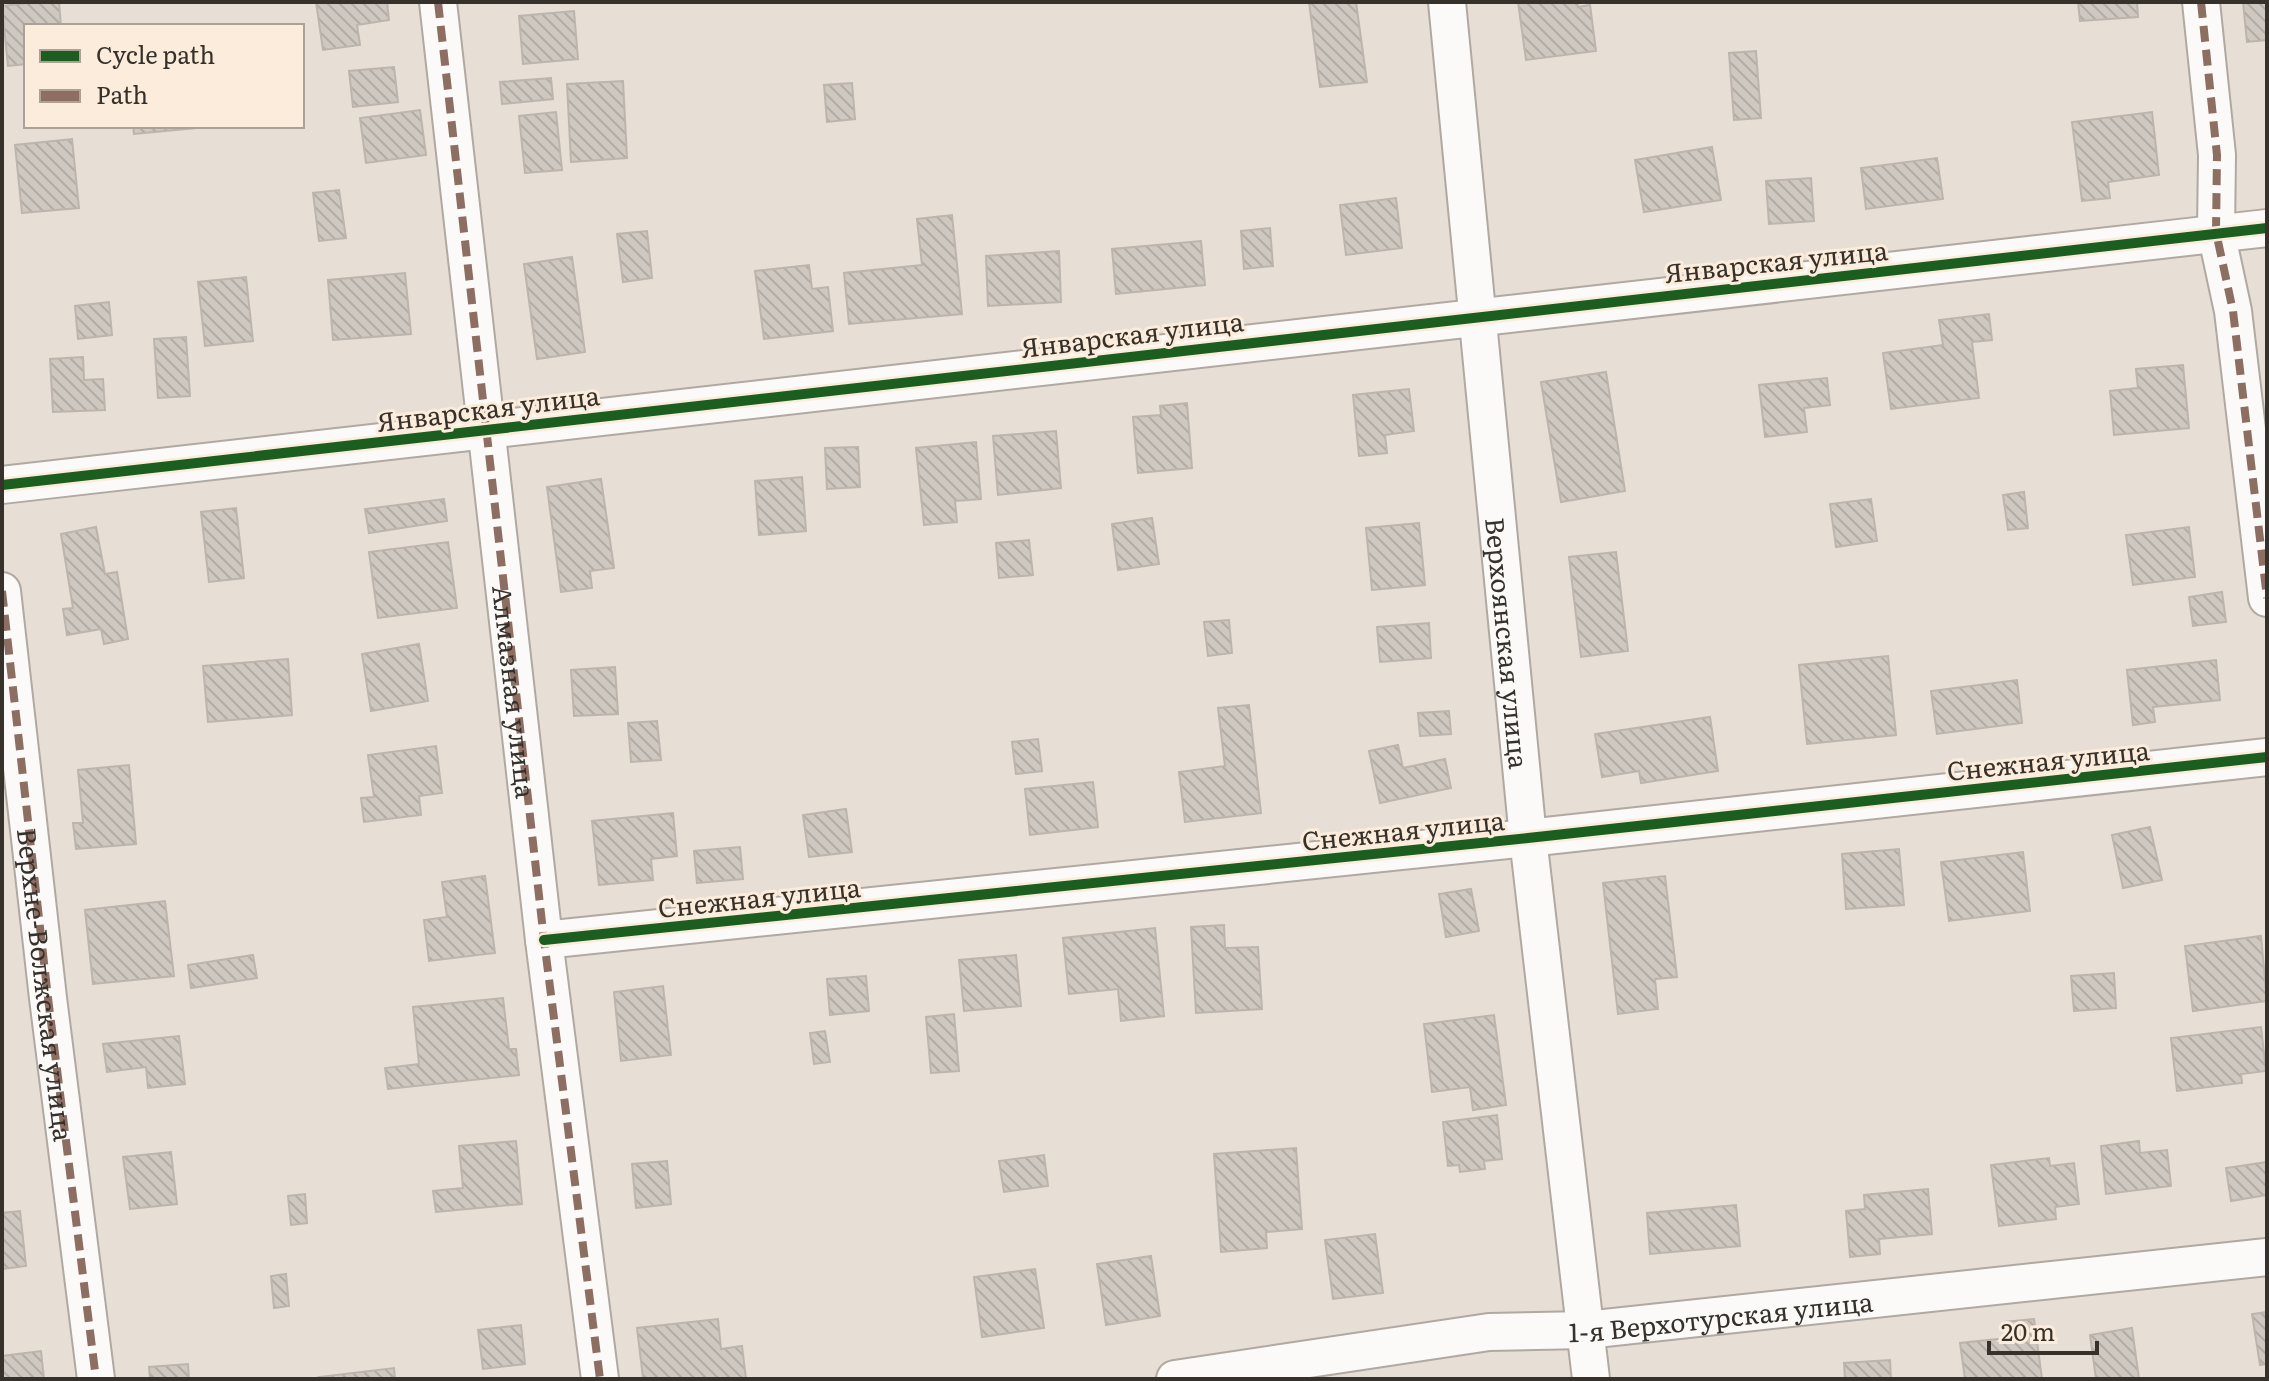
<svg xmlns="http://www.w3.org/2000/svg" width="2269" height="1381" viewBox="0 0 2269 1381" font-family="Literata,serif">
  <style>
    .building { fill: url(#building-back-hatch); stroke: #bcb5ae; stroke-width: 2 }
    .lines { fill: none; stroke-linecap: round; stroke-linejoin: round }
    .minor-casing { stroke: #b0a9a2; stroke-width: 40 }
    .minor { stroke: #fbfaf9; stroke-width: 36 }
    .quiet { stroke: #8d6e63; stroke-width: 8; stroke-dasharray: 16 8; stroke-linecap: butt }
    .cycleway-casing { stroke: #fcecdb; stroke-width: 15 }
    .cycleway { stroke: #1b5e20; stroke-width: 10 }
    .labels { text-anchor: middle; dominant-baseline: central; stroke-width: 6; stroke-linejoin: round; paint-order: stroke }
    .street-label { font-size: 26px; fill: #37312b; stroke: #fcecdb }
  </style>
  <defs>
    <pattern id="building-back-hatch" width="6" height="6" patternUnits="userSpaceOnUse" patternTransform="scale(2)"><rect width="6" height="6" fill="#cfc8c1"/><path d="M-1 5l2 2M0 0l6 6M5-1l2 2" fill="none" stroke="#b2aca6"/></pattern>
  </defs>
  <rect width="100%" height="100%" fill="#e7ded5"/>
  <path class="building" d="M36,2H59L61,26H26V64L8,66L2,6Z
    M316,2H387L389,20L357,25L360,45L323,50Z
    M1309,2H1356L1367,82L1320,87Z
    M1518,2H1577L1578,7L1590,5L1596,51L1526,60Z
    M2078,2H2137L2138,17L2080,21Z
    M2243,2H2267V40L2247,42Z
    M574,11L578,59L523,64L519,16Z
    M1756,51L1761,118L1734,120L1729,53Z
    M394,67L398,102L353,107L349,71Z
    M551,78L553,99L502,104L500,82Z
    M623,81L627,158L571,162L567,84Z
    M852,83L855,119L827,122L824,85Z
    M420,110L426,155L366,163L360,118Z
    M556,112L562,170L525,173L519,116Z
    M2152,112L2159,175L2108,182L2110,198L2082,201L2072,122Z
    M133,126H196V128L134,134Z
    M72,139L79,208L22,213L15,145Z
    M1712,147L1721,200L1644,212L1635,160Z
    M1937,158L1943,199L1866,209L1861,168Z
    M1811,178L1814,221L1769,224L1766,181Z
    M339,190L346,238L319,241L313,193Z
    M1396,198L1402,248L1346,255L1340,205Z
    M952,215L962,314L849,324L844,273L922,265L917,219Z
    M1270,228L1273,266L1244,269L1241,231Z
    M647,231L652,278L623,282L617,234Z
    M1201,241L1205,285L1116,294L1112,249Z
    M1059,251L1061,302L988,306L986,256Z
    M572,257L585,352L537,359L524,264Z
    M809,265L812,289L828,287L833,331L764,339L755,271Z
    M405,273L411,334L333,340L328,280Z
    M246,277L253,341L205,346L198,282Z
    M109,302L112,335L78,339L75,306Z
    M1989,314L1992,340L1972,342L1979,398L1891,409L1883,353L1943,345L1939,320Z
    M186,337L190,396L158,398L154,339Z
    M83,357L84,380L103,379L105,410L53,412L50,359Z
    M2183,365L2189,428L2114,435L2110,391L2138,388L2136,369Z
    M1606,372L1625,491L1561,502L1541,382Z
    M1827,378L1830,405L1804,408L1807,432L1765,437L1759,385Z
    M1409,389L1414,431L1385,435L1387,453L1359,456L1353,395Z
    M1187,403L1192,468L1138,473L1133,417L1161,415L1160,406Z
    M1056,431L1061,488L998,495L993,436Z
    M976,442L981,499L955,501L957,522L924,525L916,448Z
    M858,447L860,487L827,489L825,448Z
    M802,477L806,531L759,535L755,481Z
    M601,479L614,568L590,571L592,588L561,592L547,487Z
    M2024,492L2028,528L2008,530L2003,495Z
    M444,499L447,521L369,533L365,509Z
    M1871,499L1877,541L1836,547L1830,504Z
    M236,508L244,578L209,582L201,512Z
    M1152,518L1159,564L1118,570L1112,524Z
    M1419,523L1425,585L1372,590L1366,528Z
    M96,527L105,574L117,572L128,639L104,644L101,629L67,635L63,609L73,608L61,534Z
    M2189,527L2195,577L2133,585L2126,535Z
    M1029,540L1033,575L999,578L996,543Z
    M448,542L457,608L378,618L369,552Z
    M1616,552L1628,651L1581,657L1569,557Z
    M2222,592L2226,622L2193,626L2189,597Z
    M1229,620L1232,653L1208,656L1204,622Z
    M1429,623L1431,658L1380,662L1377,627Z
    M419,644L428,701L371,711L362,654Z
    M1888,656L1896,735L1807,744L1799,665Z
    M288,659L292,715L208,722L203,666Z
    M2216,660L2220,700L2153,707L2155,722L2133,725L2127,670Z
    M615,667L618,714L574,716L571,670Z
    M2017,680L2022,723L1937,734L1931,691Z
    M1249,705L1261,813L1185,822L1179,772L1225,766L1218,708Z
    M1449,711L1451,734L1420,736L1418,713Z
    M1710,717L1718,771L1641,783L1639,771L1602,777L1595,734Z
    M657,721L661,760L631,762L628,723Z
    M1038,739L1042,771L1016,774L1012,742Z
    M1398,745L1403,768L1445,759L1451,788L1380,803L1369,751Z
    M436,746L442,793L419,796L421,815L364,822L361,798L374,797L368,755Z
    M129,765L136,844L76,849L73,823H83L78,770Z
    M1093,782L1098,827L1030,835L1025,789Z
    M846,809L852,852L809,857L803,815Z
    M673,813L677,856L651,859L653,880L599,885L592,821Z
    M2150,827L2162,880L2123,888L2112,835Z
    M740,847L743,879L697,883L694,851Z
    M1899,849L1904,905L1846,909L1842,854Z
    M2023,852L2030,911L1949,921L1941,862Z
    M485,876L495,953L429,961L424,920L447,917L442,882Z
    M1665,876L1677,977L1655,979L1658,1009L1618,1014L1603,883Z
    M1471,889L1479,931L1446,937L1439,894Z
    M165,901L174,976L93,984L85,910Z
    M1224,925L1225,948L1258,947L1262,1009L1196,1013L1191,927Z
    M1155,928L1164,1016L1121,1021L1118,989L1069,994L1063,938Z
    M2261,936L2267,1001L2193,1011L2185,946Z
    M253,955L257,978L191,988L188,965Z
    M1016,955L1021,1006L964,1011L959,960Z
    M2114,973L2116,1008L2074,1011L2071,976Z
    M866,976L869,1011L830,1015L827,979Z
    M663,986L671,1055L621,1061L614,992Z
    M503,998L509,1049H516L519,1075L388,1089L385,1068L419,1064L413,1007Z
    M954,1014L959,1071L931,1073L926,1017Z
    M1494,1015L1506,1105L1473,1110L1470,1087L1432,1092L1424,1024Z
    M2261,1027L2266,1071L2241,1074L2242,1083L2177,1091L2171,1038Z
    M825,1031L830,1062L814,1064L810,1033Z
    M179,1036L185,1084L148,1088L146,1067L107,1072L103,1044Z
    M1497,1115L1502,1159L1484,1161L1485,1169L1460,1172L1459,1165L1448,1166L1443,1122Z
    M516,1141L522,1204L436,1212L433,1191L463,1188L459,1146Z
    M2139,1141L2140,1153L2167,1150L2171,1186L2106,1194L2101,1146Z
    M1296,1148L1302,1229L1266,1232L1267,1248L1221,1252L1214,1154Z
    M171,1152L177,1204L130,1209L123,1157Z
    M1044,1155L1048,1186L1004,1192L999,1161Z
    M2049,1158L2050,1166L2074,1163L2079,1204L2055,1207L2056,1219L1999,1226L1991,1165Z
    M667,1161L671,1204L636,1208L632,1164Z
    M2267,1162V1195L2231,1201L2226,1168Z
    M1928,1189L1932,1234L1879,1239L1880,1254L1850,1257L1846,1211L1865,1209L1864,1195Z
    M305,1194L307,1223L291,1225L288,1196Z
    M1736,1205L1740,1246L1650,1254L1647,1213Z
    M20,1211L26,1266L2,1269V1213Z
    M1375,1234L1383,1293L1333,1299L1325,1240Z
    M1151,1256L1160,1316L1106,1325L1097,1264Z
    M1035,1269L1044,1328L982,1337L974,1277Z
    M286,1274L289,1306L274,1308L271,1276Z
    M2267,1312V1364L2260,1365L2252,1314Z
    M718,1319L721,1349L742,1346L746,1379L643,1378L637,1328Z
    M2034,1319L2042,1379H1965L1960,1343L2007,1338L2005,1322Z
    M521,1325L525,1364L483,1369L478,1330Z
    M2132,1328L2139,1379H2096L2090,1335Z
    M41,1351L44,1379H2V1356Z
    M1890,1360L1891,1379H1845L1844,1363Z
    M188,1364L189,1379H150L149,1367Z
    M394,1368L395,1379H320L319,1377Z"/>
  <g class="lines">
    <defs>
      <g id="minor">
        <path id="s1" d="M438,2L544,940L600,1379"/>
        <path id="s2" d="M1447,2L1528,838L1591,1379"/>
        <path d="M2201,2L2217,155L2216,232L2233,311L2267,598"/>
        <path d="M2,485L2267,228"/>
        <path id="s3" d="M2,591L48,998L96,1379"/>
        <path d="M544,940L1528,838L2267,757"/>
        <path id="s4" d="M1175,1379L1489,1332L1586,1330L2267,1257"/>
      </g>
    </defs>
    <use href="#minor" class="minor-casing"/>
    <use href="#minor" class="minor"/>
    <path class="quiet" d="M438,2L544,940L600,1379
      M2201,2L2217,155L2216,232L2233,311L2267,598
      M2,591L48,998L96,1379"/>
    <defs>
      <path id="cycleway" d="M2,485L2267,228
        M544,940L1528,838L2267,757"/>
    </defs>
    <use href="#cycleway" class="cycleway-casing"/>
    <use href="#cycleway" class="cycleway"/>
  </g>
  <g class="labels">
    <g class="street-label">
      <text transform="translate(1776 260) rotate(-6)">Январская улица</text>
      <text transform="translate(1132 333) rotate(-7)">Январская улица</text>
      <text transform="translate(488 407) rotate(-7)">Январская улица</text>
      <text stroke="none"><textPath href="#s2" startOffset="644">Верхоянская улица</textPath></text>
      <text stroke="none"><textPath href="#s1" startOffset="694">Алмазная улица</textPath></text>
      <text transform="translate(2048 759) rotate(-6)">Снежная улица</text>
      <text transform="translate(1403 829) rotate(-6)">Снежная улица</text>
      <text transform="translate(759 896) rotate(-6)">Снежная улица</text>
      <text stroke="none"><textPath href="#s3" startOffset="396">Верхне-Волжская улица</textPath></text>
      <text stroke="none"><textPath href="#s4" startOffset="550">1-я Верхотурская улица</textPath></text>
    </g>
  </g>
  <rect width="2269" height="1381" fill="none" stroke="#37312b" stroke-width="8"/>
  <rect x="24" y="24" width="280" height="104" fill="#fcecdb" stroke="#ada195" stroke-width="2"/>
  <rect x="40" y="50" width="40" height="12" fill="#1b5e20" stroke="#ada195" stroke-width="2"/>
  <text x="96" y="64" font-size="24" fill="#37312b">Cycle path</text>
  <rect x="40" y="90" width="40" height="12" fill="#8d6e63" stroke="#ada195" stroke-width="2"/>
  <text x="96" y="104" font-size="24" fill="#37312b">Path</text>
  <path d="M1989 1341v12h108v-12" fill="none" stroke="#37312b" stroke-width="4"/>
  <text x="2001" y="1341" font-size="24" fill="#37312b" stroke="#fcecdb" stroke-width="6" paint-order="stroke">20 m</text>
</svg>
